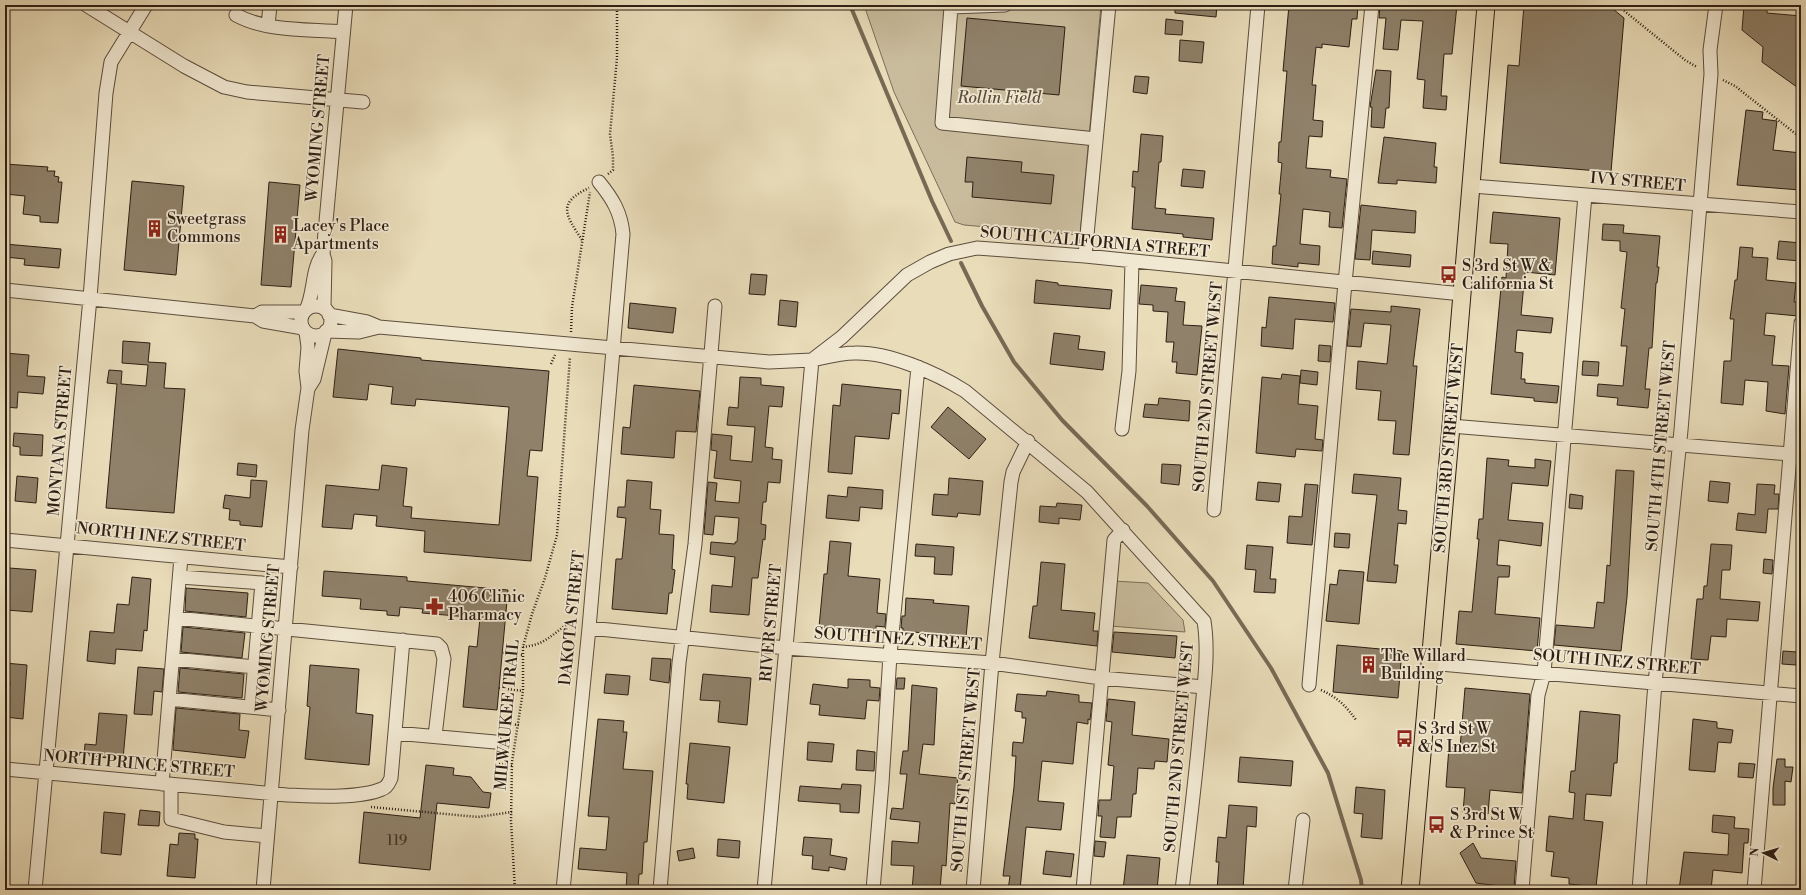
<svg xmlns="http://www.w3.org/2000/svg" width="1806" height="895" viewBox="0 0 1806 895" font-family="'Libre Bodoni',serif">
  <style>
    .green { fill: #c9bc9d; stroke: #7b6e58 }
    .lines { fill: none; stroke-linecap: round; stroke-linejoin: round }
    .stream { stroke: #776a55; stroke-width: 4 }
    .building { fill: #8f816a; stroke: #2d1f14 }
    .minor-casing { stroke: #5c4e3d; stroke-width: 15 }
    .major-casing { stroke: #2d1f14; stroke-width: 19 }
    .path { stroke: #2d1f14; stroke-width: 2.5; stroke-dasharray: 1 2; stroke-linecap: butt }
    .minor { stroke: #f1e8d2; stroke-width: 13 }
    .major { stroke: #e9dcb9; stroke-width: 17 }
    .labels { text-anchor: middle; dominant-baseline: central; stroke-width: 3.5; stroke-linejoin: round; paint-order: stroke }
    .number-label { font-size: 14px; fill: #46382a }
    .park-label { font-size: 16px; font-style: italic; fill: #5c4e3d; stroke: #f1e8d2 }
    .street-label { font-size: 16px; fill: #2d1f14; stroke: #f1e8d2 }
    .poi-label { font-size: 16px; fill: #2d1f14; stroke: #f1e8d2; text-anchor: start }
  </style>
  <rect width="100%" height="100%" fill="#e9dcb9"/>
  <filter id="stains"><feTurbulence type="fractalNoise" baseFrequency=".005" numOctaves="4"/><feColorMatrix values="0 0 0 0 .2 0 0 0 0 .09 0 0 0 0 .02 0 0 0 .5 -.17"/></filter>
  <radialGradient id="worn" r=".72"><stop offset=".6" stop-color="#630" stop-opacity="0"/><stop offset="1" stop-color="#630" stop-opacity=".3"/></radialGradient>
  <path class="green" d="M864,5H1101L1080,235L964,225L955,222L894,92Z
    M1114,581L1148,583L1183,620L1185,632L1110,626Z"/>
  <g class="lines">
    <path class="stream" d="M850,5L932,201L951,241
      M961,263L982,306L1014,362L1062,420L1147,506L1213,581L1271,668L1328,773L1361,880L1362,890"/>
  </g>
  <path class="building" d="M1175,5H1217L1216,17L1175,13Z
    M1289,5H1358L1357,19H1352L1349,47L1322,44V48L1316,47L1312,85H1316L1313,120L1323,121L1322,137L1309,136L1306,168L1331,170L1330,177L1347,179L1342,228L1329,227L1330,212L1303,209L1300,244L1320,246L1319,265L1298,263V267L1272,264L1273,246H1276L1281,194H1279L1282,163L1278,162L1279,142H1281L1287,71H1283Z
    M1380,5H1457L1452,54H1444L1441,96H1447L1446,110L1423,108L1425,80L1417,79L1423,21L1401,20L1398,50L1383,49L1386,18H1379Z
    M1524,5H1608L1624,18L1611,172L1500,163L1508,65L1519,66Z
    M1744,5H1767V13L1801,16V90L1762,62L1763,47L1742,30Z
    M967,18L1065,27L1059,95L961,86Z
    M1166,19L1183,21L1182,35L1165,34Z
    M1180,40L1204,42L1202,63L1179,61Z
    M1376,70L1391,71L1389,108H1386L1384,128L1371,127L1372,107H1370Z
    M1135,76L1149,77L1147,94L1133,92Z
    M1746,110L1763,112L1762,119L1777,121L1773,150L1801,153L1800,190L1737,185Z
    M1141,134L1163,136L1161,162H1159L1155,208L1166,209L1165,214L1214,218L1212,240L1183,237V234L1132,229L1135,187H1132L1133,171L1138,172Z
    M1384,137L1436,143L1434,167H1437L1436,183L1397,180V184L1378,183Z
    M967,157L1022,162L1021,172L1054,175L1051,204L972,197L973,182H965Z
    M5,164L48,167L47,171H55L54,176L59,177L58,182H62L58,223L40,222V216L23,214L25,196L5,194Z
    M1183,169L1205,171L1203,188L1181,186Z
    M132,181L184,186L176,275L124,270Z
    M269,182L300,185L291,287L261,285Z
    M1361,205L1416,211L1415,233L1372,230L1370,260L1355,259Z
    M1493,212L1560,218L1555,275L1525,272L1521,315L1553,318L1551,333L1517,330L1515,352L1523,353L1521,379H1525V383L1559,386L1557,403L1534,401V398L1491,394L1502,277L1506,278L1508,244L1490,243Z
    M1603,224L1624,225L1623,233L1660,236L1657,267H1659L1657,283H1656L1652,348H1649L1645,389H1650L1648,408L1617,405L1618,398L1597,396L1598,384L1623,386L1627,346H1621L1625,309L1621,308L1627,252L1620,251V241L1602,240Z
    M1779,241L1801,243L1800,261L1777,259Z
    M5,244L61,249L59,268L24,265L25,259L5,257Z
    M1740,247L1753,248L1752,257L1768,258L1766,280L1796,283L1794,302H1799L1798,316L1766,313L1764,335L1775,336L1772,365L1789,366L1785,414L1766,411L1768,382L1745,380L1743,405L1721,403L1724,361H1731L1734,319H1730L1735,280H1737Z
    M1373,251L1411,255L1410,267L1372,264Z
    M751,274L767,275L765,295L749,294Z
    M1036,280L1058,283V285L1112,290L1110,309L1034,303Z
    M1141,285L1177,288L1175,301L1185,302L1183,325L1202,326L1197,375L1176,373L1177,362H1172L1174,342H1166L1168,312L1153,311V305L1139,304Z
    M1269,297L1335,303L1333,322L1295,319L1293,349L1261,346L1262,327L1266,328Z
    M780,300L798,302L796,327L778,325Z
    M630,303L676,308L673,333L628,328Z
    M1391,306L1420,309L1413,366H1417L1409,455L1393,454L1396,421L1378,420L1381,391L1356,389L1358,361L1387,364L1391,325L1364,323L1361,347L1347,346L1351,309L1391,312Z
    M1054,333L1080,336L1078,349L1105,352L1103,370L1050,364Z
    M123,341L150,343L148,362L166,363L164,388L185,389L174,513L106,508L117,384L107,383L109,370L122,371L121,384L146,386L148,365L122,363Z
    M1319,345L1331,346L1330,362L1318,361Z
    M338,349L421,358V360L549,371L542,451L530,450L527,476L538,477L531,561L424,552L425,531L376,526L377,516L354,514L352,529L322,527L326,485L379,490L382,465L407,468L403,506L412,507L411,518L499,525L509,407L416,399L415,406L391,404L393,387L369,384L367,400L333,397Z
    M5,353L29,355L27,376L45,377L43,394L18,392L17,408L5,407Z
    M1583,361L1599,362L1598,376L1582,375Z
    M1301,370L1318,372L1317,385L1300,383Z
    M1282,374L1300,376L1298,404L1318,406L1315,439L1323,440L1322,451L1296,449L1295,457L1256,453L1262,377L1281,379Z
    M740,377L761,378V385L784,387L782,407L769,406L765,447L773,448L772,459L782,460L780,483L768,482L766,502H763L761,524L766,525L765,540L763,539L758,578H752L749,615L710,612L712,585L732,587L735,557L710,554L711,542L735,544V542H737L739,518L715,516L713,535L704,534L708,482L717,483L715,501L739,503L741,481L714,478L717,451L711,450L712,434L732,436L730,460L752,462L755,427L727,425L729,407L738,408Z
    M842,384L901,390L899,414L892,413L889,439L855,436L852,474L828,472L833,405L840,406Z
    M634,385L700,391L696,432L676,431L674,458L621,454L623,427L630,428Z
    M1159,398L1190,401L1189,421L1143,417L1145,404L1158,405Z
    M948,407L986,439L969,459L931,427Z
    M14,433L43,435L42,456L20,455V447L13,446Z
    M1487,458L1509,460L1508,466L1535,468V459L1551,461L1548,486L1512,483L1508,520L1543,523L1541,546L1499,540L1497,565L1510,566L1509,577H1498L1495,614L1540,618L1537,651L1456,644L1459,611L1472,612L1479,539H1477L1479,519H1483Z
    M238,463L257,465L256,477L237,475Z
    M1162,464L1181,465L1179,485L1161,483Z
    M1616,470L1634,471L1627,597L1621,651L1554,645L1556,625L1594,628L1597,602L1604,603L1607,565L1610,566Z
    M1354,474L1401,478L1398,510L1407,511L1406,524L1398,523L1394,565H1398L1396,583L1367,581L1377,495L1352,493Z
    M17,476L38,478L36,503L15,501Z
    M949,478L983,481L980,515L958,513L957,517L932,515L934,494L948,495Z
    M251,480L267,481L262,527L240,525V521L229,520L230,509L223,508L225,495L250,498Z
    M627,480L652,482L650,509L661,510L659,534L674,535L672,569L675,570L672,593H669L667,614L612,609L616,559H622L626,518L617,517L618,507H625Z
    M1710,481L1730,483L1728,503L1708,501Z
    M1258,482L1281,484L1279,502L1256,500Z
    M1305,484L1318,485L1312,545L1287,543L1289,516L1302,517Z
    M1757,484L1775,485L1774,494H1779L1778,509H1768L1766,533L1736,530L1738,513L1755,515Z
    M848,487L883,490L882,509L860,507L859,521L826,518L828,495L847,497Z
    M1570,494L1583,496L1582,509L1569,508Z
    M1057,503L1082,505L1080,520L1059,518V524L1039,522L1040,506L1056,507Z
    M1335,533L1350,534L1349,548L1334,547Z
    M830,541L851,543L848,576L880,579L877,613L886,614L885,627L876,626V633L819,627L824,574H827Z
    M916,544L954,547L952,575L934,574L935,557L915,556Z
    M1711,544L1732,545L1730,570H1722L1720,599L1760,602L1758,621L1727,619L1726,637L1711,636L1708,660L1691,659L1697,599H1703L1704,586H1707Z
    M1247,545L1273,547L1270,579H1276L1275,593L1254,592L1256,570L1245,569Z
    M1764,559L1773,560L1772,574L1763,573Z
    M1041,562L1065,564L1061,610L1095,613L1093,631H1098L1097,646L1029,638L1033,606H1037Z
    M9,568L36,570L32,612L6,610Z
    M1339,570L1364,572L1359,624L1326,621L1330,584L1337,585Z
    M324,571L407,577V581L508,590L497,710L463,707L469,646L477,647L480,618L422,613L423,609L400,607L399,616L387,615V611L360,609L361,599L322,596Z
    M132,577L151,579L147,631L144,630L142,651L116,649L115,664L87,661L90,631L114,633L117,604L129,605Z
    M186,588L248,593L246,617L185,611Z
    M906,598L934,600L933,603L969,606L966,637L903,631V628H901L902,616H905Z
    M183,627L245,633L242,658L181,652Z
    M1114,632L1177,636L1175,658L1112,652Z
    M1337,645L1402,651L1398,698L1333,692Z
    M1783,651L1797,652L1796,665L1782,664Z
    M652,658L671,659L669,683L650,680Z
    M5,663L27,665L23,719L5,717V706H8L10,681L5,680Z
    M310,665L359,669L356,713L373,715L369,765L305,759L310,707L307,706Z
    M138,667L164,669L162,692L154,691L152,715L134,714Z
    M180,668L244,674L242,698L178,692Z
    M606,674L630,676L628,695L604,693Z
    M703,674L751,678L747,725L718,722L720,701L700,700Z
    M897,678H905L904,689H896Z
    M848,679L870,680V687L880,688L879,701L867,700L865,719L819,715L820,705L810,704L813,684L848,688Z
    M912,685L937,688L934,745L923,744L919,774L958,778L955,804L950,803L946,866L942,865L940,890H912L914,866L891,865L892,841L918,843L920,822L890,819L892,808L903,809L907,774H900L903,751H908Z
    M1465,688L1530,694L1522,793L1490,790L1488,814L1463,812L1465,788L1446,787L1449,747L1460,748Z
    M1047,691L1079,695V702L1092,703L1090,720L1088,719V724L1077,722L1073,764L1042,761L1038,801L1064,803L1061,830L1026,827L1020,890H1008L1010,876H1003L1014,787L1016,756H1012L1013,742L1023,743L1026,718H1022V712L1015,711L1017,694L1046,696Z
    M1108,699L1135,702L1132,735L1169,739L1167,762L1155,761L1154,769L1138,768L1136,794H1133L1131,817H1117L1115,838L1100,837L1102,816H1098L1099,800H1111L1114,766L1108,765L1112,722L1106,721Z
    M176,708L240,714L239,730L249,731L245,758L173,750Z
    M1580,711L1620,715L1617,763H1614L1611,796L1586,794L1584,820L1603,822L1596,887L1569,884V878L1551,876L1554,852L1546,851L1549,816L1573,819L1575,793L1569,792L1571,771H1575Z
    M99,713L127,715L123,759L84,756L85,744L96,745Z
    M598,719L624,721L623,732H627L623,769L653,771L647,842H644L642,874H639L638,890H626L627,873L578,869L580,848L606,850L609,817L588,816Z
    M1693,719L1717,722V728L1733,730L1731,743L1718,742L1715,772L1689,770Z
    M808,742L834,744L832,762L807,760Z
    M690,743L730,747L724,803L687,799L688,784H686Z
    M857,750L875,752L874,771L856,770Z
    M1240,757L1293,761L1291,786L1238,782Z
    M1777,759H1785V767H1793L1791,782L1785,781V805H1773V788Z
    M1739,763L1755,764L1753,778L1738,777Z
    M426,765L454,768L453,775L471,777L483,792L491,793L489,808L437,803L430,870L359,863L364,812L420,818Z
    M842,784L861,785L859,813L840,812V804L798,801L800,786L841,789Z
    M1356,787L1385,790L1382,839L1361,837L1363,814L1354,813Z
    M1229,805L1257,807L1256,827L1247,826L1243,890H1217L1219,862H1216L1218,837L1226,838Z
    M140,810L160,812L159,826L138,825Z
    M104,812L125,814L121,855L101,853Z
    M1713,815L1735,817L1734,828L1749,829L1748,843H1744L1742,873L1713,870L1711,890H1679L1684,852L1728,855L1729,834L1712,832Z
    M179,833L195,834V839H198L195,878L167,876L170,844L178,845Z
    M804,837L832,839L830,855L847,858L845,870L829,867V871L812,869L813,856L802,855Z
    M718,839L740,841L739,858L717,856Z
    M1095,841L1106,842L1104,857L1094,856Z
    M1473,843L1481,858L1516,861L1514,888L1476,883L1460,853Z
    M693,848L695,858L679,861L677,851Z
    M1046,851L1074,854L1071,877L1043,874Z
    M1127,855L1160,858L1157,890H1123Z"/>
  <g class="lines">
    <defs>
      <path id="minor" d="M86,5L184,66L224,87L247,92L363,102
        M1005,5L951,7L942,123L1096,139
        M236,15C267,32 309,29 343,32
        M268,26L270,5
        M1472,186L1801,212
        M1085,256L1109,5
        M5,290L255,316L263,321L303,328
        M301 321a15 15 0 1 1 30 0a15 15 0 1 1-30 0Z
        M306,310C315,292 311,270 323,254
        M327,311L324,306L325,261L323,254L346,5
        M329,315L367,322L379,327L769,362L812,360L842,337L907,275L930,262L949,254L977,248L1085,256L1462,294
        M255,316L262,312H304
        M326,331L359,332L379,327
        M309,387L314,379L325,333
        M1451,426L1801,455
        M1122,429L1129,371L1132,261
        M1214,510L1258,5
        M5,540L291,567
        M180,577L262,583L251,707
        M176,618L437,644L441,648L444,659L435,736
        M589,628L786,648L992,663L1101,678L1204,687
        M173,659L255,667
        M1429,663L1801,696
        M1309,685L1345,283L1372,5
        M169,699L279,710
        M395,733L495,742
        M5,769L287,795C313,796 359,799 382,789C388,787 389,782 391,778L403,640
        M162,784L181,557
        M171,784V819L224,832L267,836
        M35,890L90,298L106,93L111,62L146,5
        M263,890L302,430L308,388L306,371L308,347L306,332
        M563,890L589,628L623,234C621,212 612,198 599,182
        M660,890L679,663L695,544L715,306
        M764,890L812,360C826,357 841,353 855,353C889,352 936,373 965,391L1087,492L1204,621C1209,652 1204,686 1201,718C1196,775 1189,833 1182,890
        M873,890L882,783L890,655L918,367
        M973,890L992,663L1011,482L1013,472L1028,441
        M1083,890L1114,540L1123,530
        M1295,890L1303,820
        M1522,890L1538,695L1544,673L1585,195
        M1639,890L1655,683L1681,430L1711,74L1710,50L1716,5
        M1754,890L1801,323"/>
      <path id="major" d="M1410,890L1451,426L1486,5"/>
    </defs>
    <use href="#minor" class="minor-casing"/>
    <use href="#major" class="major-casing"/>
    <path class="path" d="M1617,5L1685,60L1697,67
      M1723,80L1735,86L1801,138
      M608,174L613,170V157L610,134L617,58V5
      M582,240C565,214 557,203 589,188
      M571,332L572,307L590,192
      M551,364L555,355
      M523,647C531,646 540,644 547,639C557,633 565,623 577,621
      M503,653L523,655
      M499,688L523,691
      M1321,690C1337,697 1346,706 1356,720
      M500,723L519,725
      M499,764L513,766
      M371,807L478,817L512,812
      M515,890L511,821L512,762L523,691V647L532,614L545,578L557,535L570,357"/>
    <use href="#minor" class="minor"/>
    <use href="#major" class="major"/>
  </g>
  <defs>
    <symbol id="building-bare" viewBox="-9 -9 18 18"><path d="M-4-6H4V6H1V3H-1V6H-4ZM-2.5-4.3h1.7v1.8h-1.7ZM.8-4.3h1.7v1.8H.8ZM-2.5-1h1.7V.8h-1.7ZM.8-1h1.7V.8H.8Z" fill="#8f2418" stroke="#f1e8d2" stroke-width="2.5" paint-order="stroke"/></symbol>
    <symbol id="bus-bare" viewBox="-9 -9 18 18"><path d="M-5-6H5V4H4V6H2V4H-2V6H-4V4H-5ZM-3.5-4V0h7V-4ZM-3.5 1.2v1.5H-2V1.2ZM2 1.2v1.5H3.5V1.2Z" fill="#8f2418" stroke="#f1e8d2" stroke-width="2.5" paint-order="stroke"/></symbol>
    <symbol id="pharmacy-bare" viewBox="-9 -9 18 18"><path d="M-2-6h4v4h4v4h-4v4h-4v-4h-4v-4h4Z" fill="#8f2418" stroke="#f1e8d2" stroke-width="2.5" paint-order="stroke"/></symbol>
  </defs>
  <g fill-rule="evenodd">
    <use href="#building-bare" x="142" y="216" width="25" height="25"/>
    <use href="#building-bare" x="268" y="222" width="25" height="25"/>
    <use href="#bus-bare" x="1436" y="262" width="25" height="25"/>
    <use href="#pharmacy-bare" x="422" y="594" width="25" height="25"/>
    <use href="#building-bare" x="1356" y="652" width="25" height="25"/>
    <use href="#bus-bare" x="1392" y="726" width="25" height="25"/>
    <use href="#bus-bare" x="1424" y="812" width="25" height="25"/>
  </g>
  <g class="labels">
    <g class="number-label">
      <text x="397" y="841">119</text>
    </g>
    <g class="park-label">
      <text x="999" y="98">Rollin Field</text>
    </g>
    <g class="street-label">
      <text transform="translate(318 128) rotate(-85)">WYOMING STREET</text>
      <text transform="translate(1638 182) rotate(5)">IVY STREET</text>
      <text transform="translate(1095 242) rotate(5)">SOUTH CALIFORNIA STREET</text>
      <text transform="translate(1208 387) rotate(-85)">SOUTH 2ND STREET WEST</text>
      <text transform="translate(60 441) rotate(-85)">MONTANA STREET</text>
      <text transform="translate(1661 446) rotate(-85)">SOUTH 4TH STREET WEST</text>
      <text transform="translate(1449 448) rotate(-85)">SOUTH 3RD STREET WEST</text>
      <text transform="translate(161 537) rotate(6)">NORTH INEZ STREET</text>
      <text transform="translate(572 618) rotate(-84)">DAKOTA STREET</text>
      <text transform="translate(771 623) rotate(-85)">RIVER STREET</text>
      <text transform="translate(268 638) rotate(-85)">WYOMING STREET</text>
      <text transform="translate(898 639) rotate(4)">SOUTH INEZ STREET</text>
      <text transform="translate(1617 662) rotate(5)">SOUTH INEZ STREET</text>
      <text transform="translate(507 715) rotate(-85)">MILWAUKEE TRAIL</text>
      <text transform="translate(1179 747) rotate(-85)">SOUTH 2ND STREET WEST</text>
      <text transform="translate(139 764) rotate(5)">NORTH PRINCE STREET</text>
      <text transform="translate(966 770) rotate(-85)">SOUTH 1ST STREET WEST</text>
    </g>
    <g class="poi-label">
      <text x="167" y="219">Sweetgrass<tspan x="167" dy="18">Commons</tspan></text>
      <text x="293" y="226">Lacey's Place<tspan x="293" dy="18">Apartments</tspan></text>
      <text x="1462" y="266">S 3rd St W &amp;<tspan x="1462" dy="18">California St</tspan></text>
      <text x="448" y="597">406 Clinic<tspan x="448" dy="18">Pharmacy</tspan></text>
      <text x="1381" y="656">The Willard<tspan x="1381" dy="18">Building</tspan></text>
      <text x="1418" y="729">S 3rd St W<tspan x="1418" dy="18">&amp; S Inez St</tspan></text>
      <text x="1450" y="815">S 3rd St W<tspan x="1450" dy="18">&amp; Prince St</tspan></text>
    </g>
  </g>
  <rect width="1806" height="895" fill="none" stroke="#e9dcb9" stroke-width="20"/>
  <rect x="6" y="6" width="1794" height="883" fill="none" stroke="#2d1f14" stroke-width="2"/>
  <rect x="10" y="10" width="1786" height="875" fill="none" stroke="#2d1f14"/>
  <g transform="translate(1764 853) rotate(275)" stroke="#f1e8d2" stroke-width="3" paint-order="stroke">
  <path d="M0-3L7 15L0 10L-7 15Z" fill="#2d1f14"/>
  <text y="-6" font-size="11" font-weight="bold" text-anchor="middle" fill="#2d1f14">N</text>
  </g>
  <rect width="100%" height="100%" filter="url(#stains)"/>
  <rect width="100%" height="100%" fill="url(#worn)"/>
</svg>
